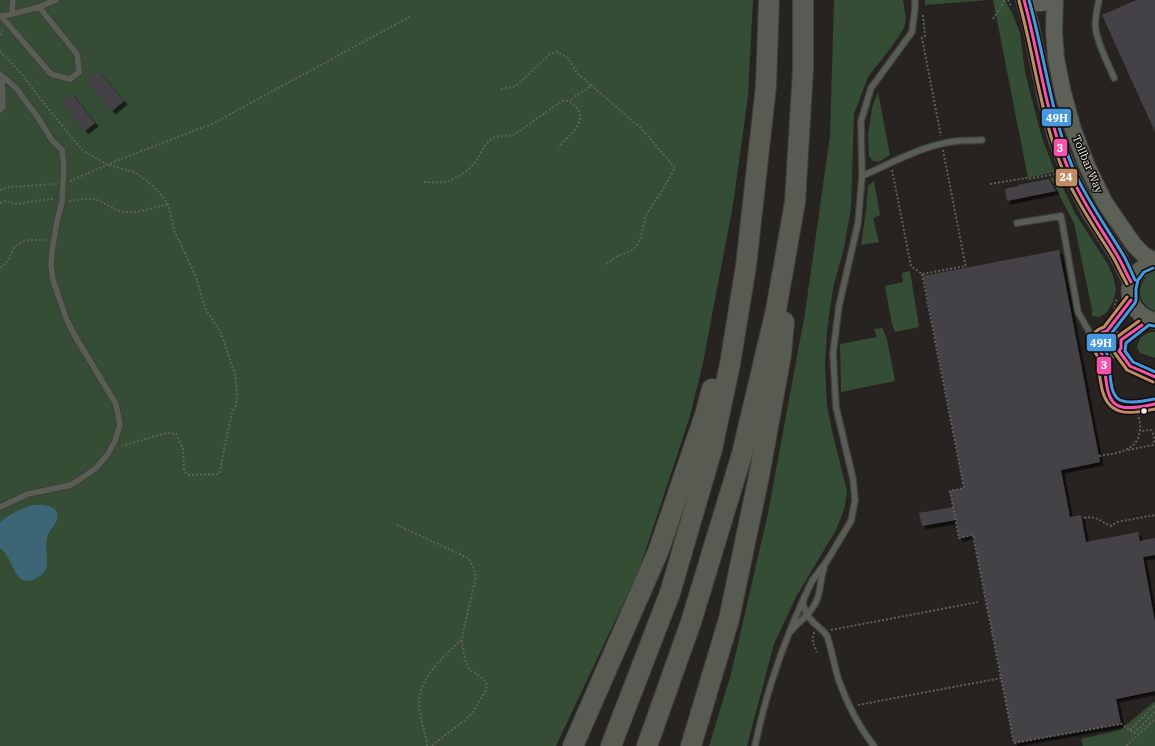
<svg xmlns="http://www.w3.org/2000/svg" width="1155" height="746" viewBox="0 0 1155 746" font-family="'IBM Plex Serif',serif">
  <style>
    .green { fill: #354d34 }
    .water { fill: #3c6676 }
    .building { fill: #444247; filter: url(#shadow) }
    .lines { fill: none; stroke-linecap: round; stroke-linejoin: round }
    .service-casing { stroke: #413f3c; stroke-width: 8 }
    .secondary-casing { stroke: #413f3c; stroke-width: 18 }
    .motorway-casing { stroke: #413f3c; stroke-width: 22 }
    .path { stroke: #5e605a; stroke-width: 2; stroke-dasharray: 2 2; stroke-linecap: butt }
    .service { stroke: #595e55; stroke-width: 5.5 }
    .secondary { stroke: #5c6056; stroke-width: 16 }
    .motorway { stroke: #575b51; stroke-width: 20 }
    .bus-1-casing { stroke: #100d0a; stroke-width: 6 }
    .bus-2-casing { stroke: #100d0a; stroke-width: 6 }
    .bus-3-casing { stroke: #100d0a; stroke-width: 6 }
    .bus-1 { stroke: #f653ac; stroke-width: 3 }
    .bus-2 { stroke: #c18c65; stroke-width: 3 }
    .bus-3 { stroke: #4699e1; stroke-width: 3 }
    .bus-dot { fill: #ede8e4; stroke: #100d0a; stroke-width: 1.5 }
    .labels { text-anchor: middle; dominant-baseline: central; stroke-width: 3; stroke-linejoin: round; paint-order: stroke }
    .street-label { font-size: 11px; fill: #ede8e4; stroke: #100d0a }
    .line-badge { stroke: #100d0a; stroke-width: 1.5 }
    .badge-label { font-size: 11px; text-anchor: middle; font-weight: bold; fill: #fff }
  </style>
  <defs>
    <filter id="shadow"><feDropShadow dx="3.5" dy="3.5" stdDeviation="0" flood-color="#0009"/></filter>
  </defs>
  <rect width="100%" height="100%" fill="#262320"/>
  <path class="green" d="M0,0H753L748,96L733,205L703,363L690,416L639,570L556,746H0Z
    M834,0H903L906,19L904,28L893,45L868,77L854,114L851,208L844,248L833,288L827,331L825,364L827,406L833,435L847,491L845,507L836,530L796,597L774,644L747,746H709L731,674L768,513L805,313L830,136Z
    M925,0H989L925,5Z
    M993,0H1005L1013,15L1020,33L1025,71L1031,96L1042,138L1055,172L1028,178Z
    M878,92L890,155L879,162L873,161L869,156L868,135L872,108Z
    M1058,177L1075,213L1107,263L1113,276L1116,290L1113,302L1106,313L1099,317L1092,316V310L1074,223L1050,178Z
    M874,181L880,215L873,218L879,242L861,245L866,211L868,186Z
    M910,271L919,327L895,332L892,324L885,286L903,282L902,273Z
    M1155,271V311C1134,304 1136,279 1155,271Z
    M882,328L887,339L895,381L841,392L840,344L877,337L874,329Z
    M1152,332H1155V358L1140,353L1137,347C1139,338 1143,334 1152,332Z
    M1155,701V746H1083L1081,739L1120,730Z"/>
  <path class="water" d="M32,505C43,504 63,505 56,522C53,528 48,532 47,538C43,554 55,570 35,579C31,581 26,581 23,580C13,575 11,556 0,548V522C10,514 20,509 32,505Z"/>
  <path class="building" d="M1136,0H1155V132L1102,15Z
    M98,71L124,101L112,111L86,81Z
    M71,93L95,123L85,131L61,101Z
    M1049,179L1056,191L1007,201L1005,189L1018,186V185Z
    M1059,250L1100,462L1061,470L1070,517L1081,515L1086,542L1138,532L1140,541L1155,538V555L1143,557L1155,622V691L1116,699L1121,724L1014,743L973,535L959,538L956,520L922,526L919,513L953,507L950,491L964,488L923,276Z"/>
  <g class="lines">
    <defs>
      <path id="service" d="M1099,0C1097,10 1094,21 1096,31C1099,47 1108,63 1114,78
        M12,13L13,0
        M1,16L51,74L70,79L79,72L77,54L39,7
        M0,17L39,7L56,0
        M0,74L16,88L39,119L51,139L62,150L64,167L63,184L62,202L57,221L52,252L51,265L53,280L66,318L75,336L116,404L120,425L115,441L108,454L95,469L71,485L28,494L0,507
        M0,110L3,106L2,76
        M862,176C892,163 925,144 957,141C965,140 974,141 982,140
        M1017,223L1061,216L1078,312L1090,333L1099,335
        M1107,331C1125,331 1126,355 1110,356C1099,356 1092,345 1098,336C1101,332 1105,332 1108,329C1116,322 1123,311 1129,302
        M1121,340L1137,329L1148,320
        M1119,351L1130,366L1155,377
        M1102,354C1104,371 1103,408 1127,408C1136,409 1146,406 1155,404
        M791,631C799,621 811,614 816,602C821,592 820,579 824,568
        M755,746C765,696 782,647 803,600
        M874,746C859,727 847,703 839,681C834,666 832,650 827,636L824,632L814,623L807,615L803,604L804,598L812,581L827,561L851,521L855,500L853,479L836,407L833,353L839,306L858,223L862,176L861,121L871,88L912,32L915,8V0"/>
      <path id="secondary" d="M1024,0L1031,26L1046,100L1056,138L1070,174L1089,211L1118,256L1131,282
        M1025,0C1034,4 1043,4 1051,0
        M1055,0L1054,31L1056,58L1063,93L1073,129L1087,166L1105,203L1134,245L1144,255L1155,261
        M1155,262C1121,272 1121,312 1155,321"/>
      <path id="motorway" d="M573,746L658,552L705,415L712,389
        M611,746L670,593L712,449L730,364L746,266L766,86L769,0
        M647,746L691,622L742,454L776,310L795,202L803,70V0
        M691,746L729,619L759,476L781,355L784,322"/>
    </defs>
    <use href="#service" class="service-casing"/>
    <use href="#secondary" class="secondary-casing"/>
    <use href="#motorway" class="motorway-casing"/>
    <path class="path" d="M1008,0L1011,6
      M923,15L925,36L922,38L941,136
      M993,19L1005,0
      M0,35L3,28
      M0,51L20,72L50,111L82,150L108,165L134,172L146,180L158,191L168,204L174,230L196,277L205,308L221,333L235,374L237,393L236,405L232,413L224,449L221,467L219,474L190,475L186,473L184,469L183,449L176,434L166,433L122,446
      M591,85L643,130L675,168L663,189L646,215L640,240L637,245L633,250L615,257L606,265
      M501,89L516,86L550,54L557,52L568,58L577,73L591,85C585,92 576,94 570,101
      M943,150L966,268
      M892,170L911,266L922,274L966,266
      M70,181L121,159L214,123L411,16
      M424,182C431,182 439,183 446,182C458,178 472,169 478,158C482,151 486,142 493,138C499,135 508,137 515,134L562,101C569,100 571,102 576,107C589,122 568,136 558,147
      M990,184L1026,178L1028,179L1056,174
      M0,190L9,187L57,184
      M69,201C78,200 89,197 97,200C107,204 115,211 126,212C138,213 156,207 168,204
      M0,203L5,201L16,204L50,199H55
      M0,268C9,262 8,259 13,250C20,238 34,240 47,240
      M922,274L964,488L950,491L959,538L973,535L1001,678
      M1115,309L1114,306L1117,298
      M1128,450L1153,445C1155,440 1154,434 1151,430L1141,431
      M1099,456C1116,453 1138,452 1140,430C1141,425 1139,419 1138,414
      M1084,518C1097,515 1100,522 1111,526L1117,522L1155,515
      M397,525L462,555L470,560L476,576L463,632L462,643L464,654L466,663L470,670L482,678L486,682L487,686L485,692L472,713L465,720L431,746
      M831,630L978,602
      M815,633H814C811,640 814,645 817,652
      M858,705L1001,678L1014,743L1121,724L1134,733L1155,712
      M1130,730L1155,705
      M427,746V742C424,730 419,714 419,702C420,676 445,656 462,639
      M1128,746L1127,745L1155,719"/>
    <use href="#service" class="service"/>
    <use href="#secondary" class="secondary"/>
    <use href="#motorway" class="motorway"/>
    <defs>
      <path id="bus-1" d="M1024,0C1040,58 1046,118 1070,173C1082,202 1101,228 1117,255C1122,263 1126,273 1131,282
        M1131,300L1107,331C1102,332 1097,335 1096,341C1095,348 1102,351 1103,357C1109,399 1104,416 1155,404
        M1142,325L1121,340V348L1119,351L1130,366L1155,377"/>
      <path id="bus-2" d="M1019,1C1035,59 1041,120 1065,175C1078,204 1096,230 1113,257C1118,266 1122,275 1127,284
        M1127,297L1104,327C1098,329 1093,333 1091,339C1089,348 1097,351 1098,359C1099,367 1099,375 1101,384C1106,417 1128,415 1155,409
        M1139,321L1117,337L1114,352L1127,370L1153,382"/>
      <path id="bus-3" d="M1029,0C1045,57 1051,116 1074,171C1087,200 1105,225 1122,253C1127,261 1131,271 1135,280
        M1153,268L1144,272L1138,280L1136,289V300L1135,303L1111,334L1103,338L1101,344C1103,348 1106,350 1107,354C1114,392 1105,410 1154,399
        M1154,326L1149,325L1126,343L1125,351L1133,362L1155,372"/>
    </defs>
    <use href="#bus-1" class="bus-1-casing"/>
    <use href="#bus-2" class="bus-2-casing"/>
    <use href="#bus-3" class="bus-3-casing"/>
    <use href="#bus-1" class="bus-1"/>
    <use href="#bus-2" class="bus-2"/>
    <use href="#bus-3" class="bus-3"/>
  </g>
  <circle class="bus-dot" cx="1144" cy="411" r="3.5"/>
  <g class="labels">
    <g class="street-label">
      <text transform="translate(1088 164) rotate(67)">Tollbar Way</text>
    </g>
  </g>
  <g class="line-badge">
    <rect x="1041" y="108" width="31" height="19" rx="4" fill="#4699e1"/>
    <rect x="1053" y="138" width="15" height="19" rx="4" fill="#f653ac"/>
    <rect x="1055" y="168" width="23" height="19" rx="4" fill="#c18c65"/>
    <rect x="1086" y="333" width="31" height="19" rx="4" fill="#4699e1"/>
    <rect x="1096" y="356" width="16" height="19" rx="4" fill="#f653ac"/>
  </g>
  <g class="badge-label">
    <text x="1057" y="122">49H</text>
    <text x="1060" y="152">3</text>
    <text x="1066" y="181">24</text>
    <text x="1101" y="347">49H</text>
    <text x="1104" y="369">3</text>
  </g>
</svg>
